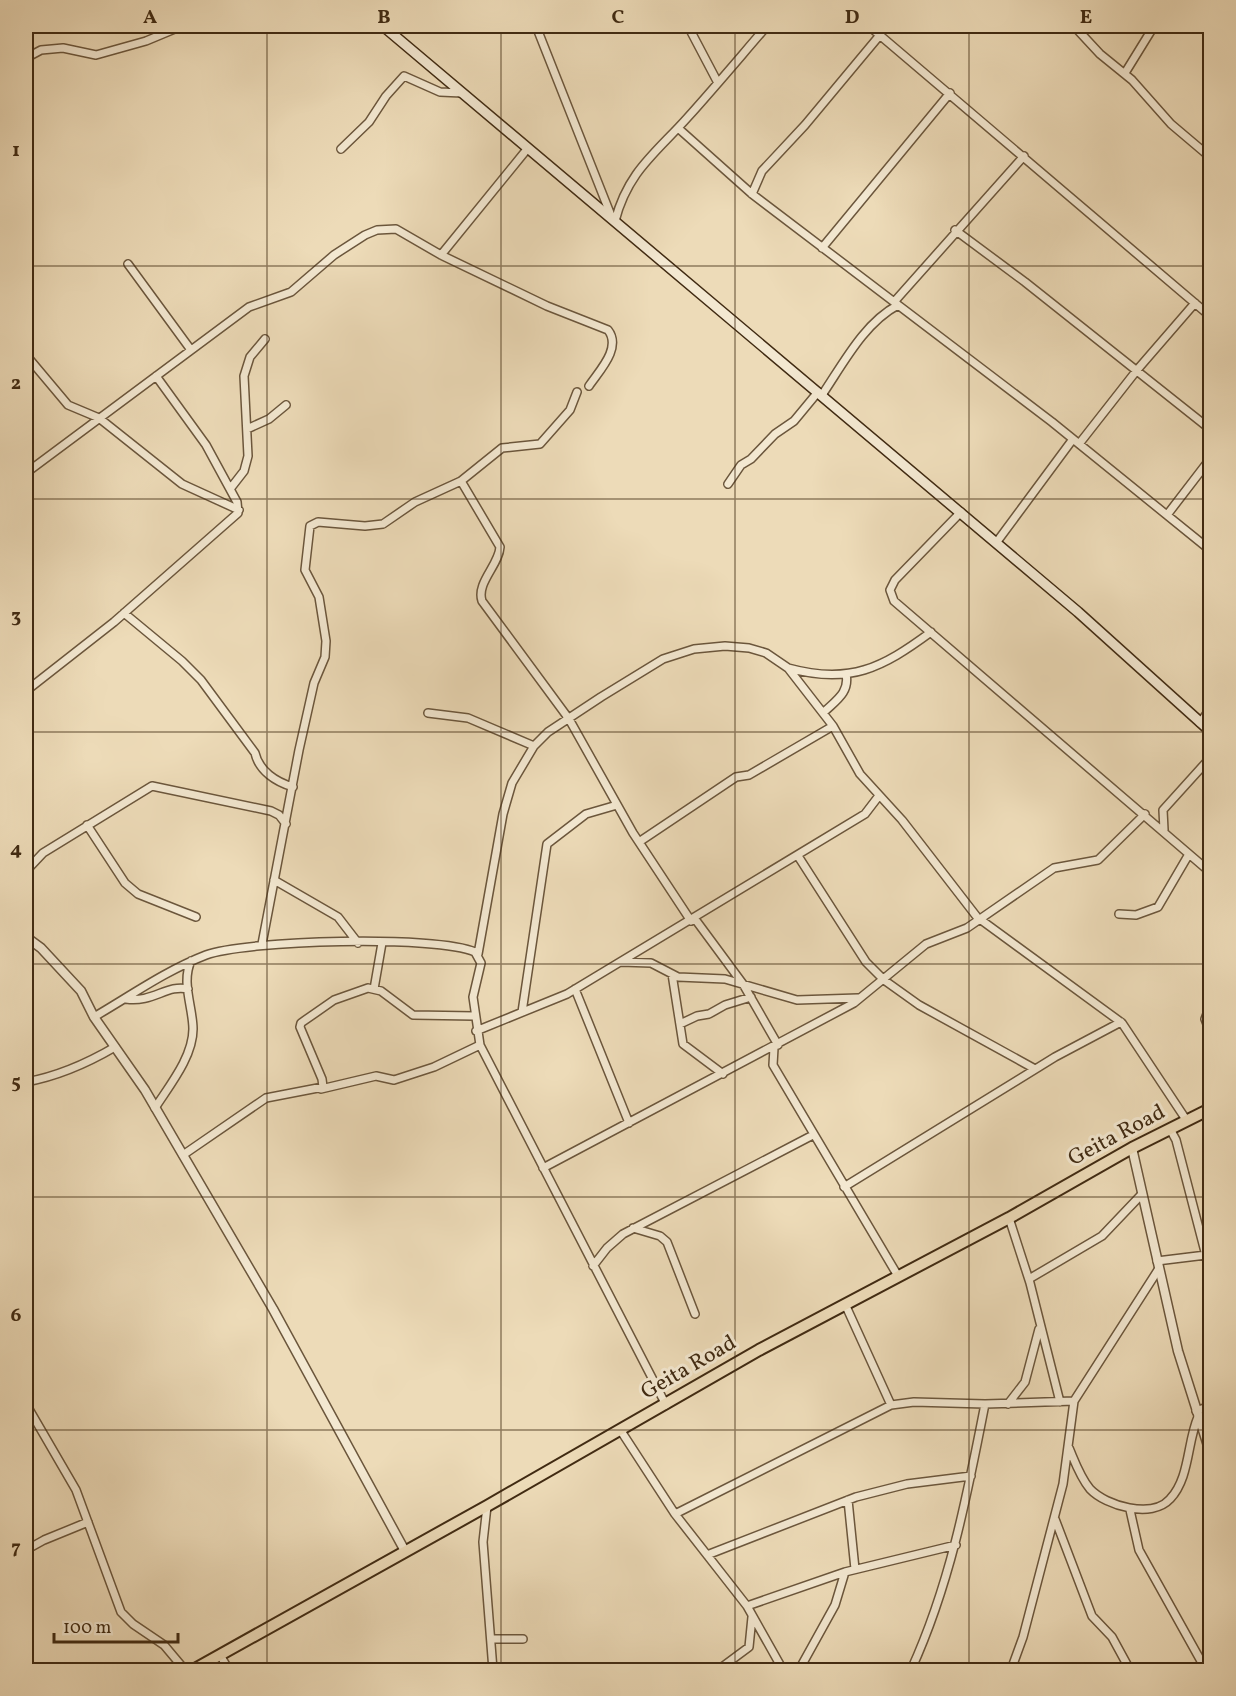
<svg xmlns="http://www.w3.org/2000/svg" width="1236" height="1696" viewBox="0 0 1236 1696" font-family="Vollkorn,serif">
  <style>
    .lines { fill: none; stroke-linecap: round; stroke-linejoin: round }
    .minor-casing { stroke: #6b563c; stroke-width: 10 }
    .tertiary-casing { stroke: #6b563c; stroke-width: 11 }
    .secondary-casing { stroke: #402a12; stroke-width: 12 }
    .trunk-casing { stroke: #402a12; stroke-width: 14 }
    .minor { stroke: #f3e8d1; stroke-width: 7 }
    .tertiary { stroke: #f3e8d1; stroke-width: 8 }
    .secondary { stroke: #f3e8d1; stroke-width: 9 }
    .trunk { stroke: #eddbb8; stroke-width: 10 }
    .grid { fill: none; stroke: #402a12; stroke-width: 1.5; stroke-opacity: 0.55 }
    .labels { text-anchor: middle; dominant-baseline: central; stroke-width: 6; stroke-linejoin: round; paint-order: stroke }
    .street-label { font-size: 22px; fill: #402a12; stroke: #f3e8d1 }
    .neatline { fill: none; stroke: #402a12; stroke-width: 2 }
    .grid-label { font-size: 20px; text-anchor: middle; font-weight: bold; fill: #402a12 }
  </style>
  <rect width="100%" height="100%" fill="#eddbb8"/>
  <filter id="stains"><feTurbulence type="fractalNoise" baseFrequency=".00333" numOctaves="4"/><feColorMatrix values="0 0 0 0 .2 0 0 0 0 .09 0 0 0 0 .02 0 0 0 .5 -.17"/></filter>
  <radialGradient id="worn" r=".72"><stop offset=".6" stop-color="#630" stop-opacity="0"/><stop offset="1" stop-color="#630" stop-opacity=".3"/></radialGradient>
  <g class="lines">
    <defs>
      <path id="minor" d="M536,26L612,218
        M688,26L718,83
        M869,26L1210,316
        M1074,26L1100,54L1132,80L1171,124L1210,157
        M26,58L41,50L63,48L96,55L146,41L182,26
        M1125,73L1154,26
        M678,128L752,194L1052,422L1210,550
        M341,149L369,122L386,96L404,76L440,92L462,93
        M752,194L762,171L805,125L880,35
        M615,221C628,171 656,153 688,117C715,87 741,56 767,26
        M955,230L1025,282L1210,429
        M822,248L950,93
        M441,255L528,148
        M128,264L191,350
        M894,302L1024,156
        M26,355L68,405L99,418L182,484L239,510
        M822,395C843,364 864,323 898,305
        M247,429L269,419L286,405
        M1079,444L1137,370L1195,303
        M26,473L249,307L291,292L334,255L365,235L377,230L396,229L441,255L547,306L608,330C622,348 599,371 589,386
        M461,481L500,547C499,565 476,583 482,601L569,719L633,833L691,921
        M728,484L741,465L751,459L775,434L794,421L818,392
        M230,489L244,471L248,456L244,376L250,357L265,339
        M961,512L895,580L890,590L894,601L1210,872
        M1167,515L1210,459
        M996,543L1073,439
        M124,613L182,661L201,680L255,753C259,771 276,782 293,787
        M788,668C850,685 882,668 931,632
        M26,691L114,622L238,513L237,502L206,445L156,376
        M428,713L468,718L534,746
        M823,713C835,701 850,693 846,674
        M1200,723L1210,709
        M87,825L125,883L138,894L196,917
        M1164,830L1163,810L1210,758
        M639,842L736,777L749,775L833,726
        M798,856L866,962L884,980L919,1005L1035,1069
        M26,871L43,853L152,786L271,811L279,815L286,824
        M274,880L338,917L358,943
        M1119,914L1136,915L1158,907L1189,854
        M695,919L743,984L778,1045
        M262,944L299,750L314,683L325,657L326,641L319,597L305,570L310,526L318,522L365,526L383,524L415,502L461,481L502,448L540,444L570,410L577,392
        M478,954L503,814L512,783L534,746L548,732L601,697L663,659L694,649L725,646L749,648L766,653L788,668L833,726L860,774L902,820L977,917L1122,1023L1187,1121
        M621,962L651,963L678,977L725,979L797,1000L858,998
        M672,974L683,1044L723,1074
        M374,989L382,943
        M575,989L629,1123
        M126,999C153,1003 167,984 188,989
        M1210,1006L1205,1019L1210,1032
        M522,1012L547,844L586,814L617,805
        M94,1017C130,996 167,970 206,955C246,940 437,935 475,952L481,963L473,997L480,1045L666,1405
        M680,1024L697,1016L709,1014L725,1005L751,997
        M476,1031L567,994L865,814L878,797
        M774,1048L773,1065L898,1276
        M26,1082C59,1076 86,1064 115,1047
        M321,1089L376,1076L394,1080L434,1067L480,1045
        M155,1108C169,1086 193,1057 193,1029C193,1008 181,982 191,961
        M1170,1129L1176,1140L1210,1271
        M183,1155L266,1098L323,1087L322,1079L300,1027L301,1023L334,1000L368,988L381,991L413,1015L474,1016
        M543,1168L854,1003L926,944L967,928L1054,868L1098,860L1145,814
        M844,1187L1055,1057L1121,1022
        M1009,1218L1030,1283L1060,1402
        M633,1228L660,1236L667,1242L695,1314
        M1157,1261L1206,1255
        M593,1266L607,1248L623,1234L813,1135
        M1029,1279L1102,1236L1142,1194
        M845,1304L891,1405
        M26,1404L76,1490L121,1612L133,1624L164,1645L185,1670
        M1008,1404L1025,1382L1039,1329
        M1196,1411L1210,1406
        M621,1431L675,1514L747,1606L783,1670
        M1069,1448C1075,1462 1080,1477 1090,1489C1106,1506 1152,1519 1170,1499C1190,1478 1187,1442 1198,1417
        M848,1500L855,1569
        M487,1506L483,1542L493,1670
        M1130,1510L1139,1550L1206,1670
        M675,1514L891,1405L914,1402L985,1404L1074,1401
        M1055,1519L1092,1616L1112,1637L1130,1670
        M26,1550L44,1540L88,1522
        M707,1555L856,1497L907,1484L971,1476
        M747,1606L845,1572L956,1545
        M491,1639H523
        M220,1655L229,1670
        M718,1670L749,1647L752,1617
        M799,1670L835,1605L845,1572
        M911,1670C950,1585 967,1496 985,1404
        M1011,1670L1023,1637L1063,1484L1074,1401L1158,1270"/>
      <path id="tertiary" d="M26,937L41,948L81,991L94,1017L145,1090L273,1309L405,1551
        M1132,1148L1178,1351L1210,1452"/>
      <path id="secondary" d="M383,26L1078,612L1210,731"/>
      <path id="trunk" d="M193,1670L487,1506L759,1350L1009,1218L1132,1148L1210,1109"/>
    </defs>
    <use href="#minor" class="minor-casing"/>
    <use href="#tertiary" class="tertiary-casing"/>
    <use href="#secondary" class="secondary-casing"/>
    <use href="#trunk" class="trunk-casing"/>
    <use href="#minor" class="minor"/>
    <use href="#tertiary" class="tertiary"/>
    <use href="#secondary" class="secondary"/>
    <use href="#trunk" class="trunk"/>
  </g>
  <path class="grid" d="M267,26V1670M501,26V1670M735,26V1670M969,26V1670M26,266H1210M26,499H1210M26,732H1210M26,964H1210M26,1197H1210M26,1430H1210"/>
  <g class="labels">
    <g class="street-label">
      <text transform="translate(1117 1136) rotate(-28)">Geita Road</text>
      <text transform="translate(689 1368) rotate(-30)">Geita Road</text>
    </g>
  </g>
  <rect width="1236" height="1696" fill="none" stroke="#eddbb8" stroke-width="66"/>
  <path d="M54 1633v9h124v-9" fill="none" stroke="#402a12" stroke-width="3"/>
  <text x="63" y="1633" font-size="18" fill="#402a12" stroke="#f3e8d1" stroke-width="4.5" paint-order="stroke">100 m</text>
  <rect x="33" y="33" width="1170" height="1630" class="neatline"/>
  <g class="grid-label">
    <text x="150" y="23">A</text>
    <text x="384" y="23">B</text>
    <text x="618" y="23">C</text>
    <text x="852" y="23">D</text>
    <text x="1086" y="23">E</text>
    <text x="16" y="156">1</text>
    <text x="16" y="389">2</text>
    <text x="16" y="622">3</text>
    <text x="16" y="855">4</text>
    <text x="16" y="1088">5</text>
    <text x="16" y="1321">6</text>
    <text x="16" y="1553">7</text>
  </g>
  <rect width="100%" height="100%" filter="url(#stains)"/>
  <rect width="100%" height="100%" fill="url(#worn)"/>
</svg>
